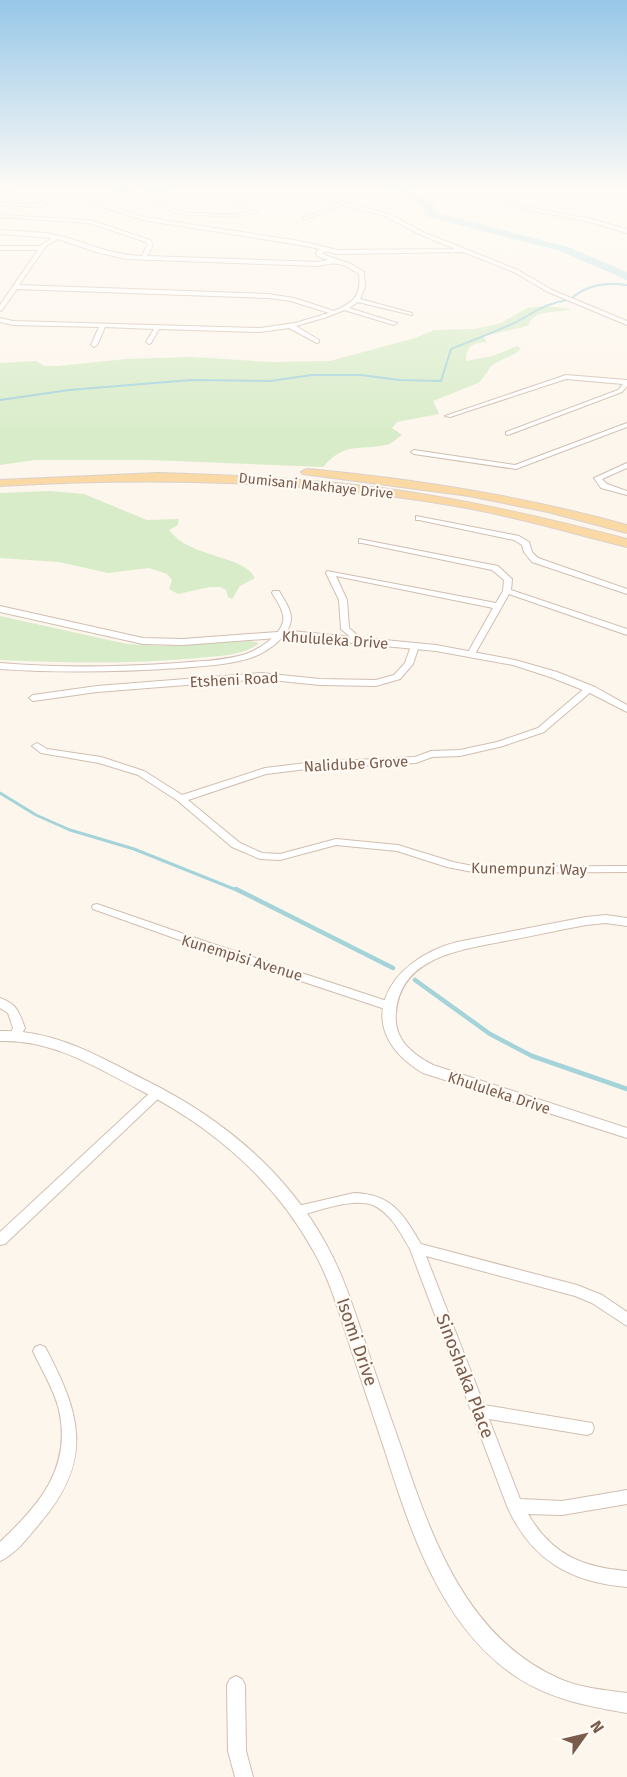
<svg xmlns="http://www.w3.org/2000/svg" width="627" height="1777" viewBox="0 0 627 1777" font-family="'Fira Sans',sans-serif">
  <style>
    .green { fill: #d8ecc9 }
    .lines { fill: none; stroke-linecap: round; stroke-linejoin: round }
    .stream-far2 { stroke: #a5d3da; stroke-width: 2 }
    .stream-far1 { stroke: #a5d3da; stroke-width: 3 }
    .stream { stroke: #a5d3da; stroke-width: 4.5 }
    .river { fill: #bfe3e8; fill-rule: evenodd }
    .minor-casing { stroke: #d1beb0; stroke-width: 2 }
    .tertiary-casing { stroke: #d1beb0; stroke-width: 2 }
    .primary-casing { stroke: #dad1cd; stroke-width: 2 }
    .minor { fill: #fff; fill-rule: evenodd }
    .tertiary { fill: #fff; fill-rule: evenodd }
    .primary { fill: #fbd9a5; fill-rule: evenodd }
    .labels { text-anchor: middle; dominant-baseline: central; stroke-width: 4.5; stroke-linejoin: round; paint-order: stroke }
    .far-street-label { font-size: 14px; fill: #7a5c4d; stroke: #fffaf3 }
    .street-label { font-size: 15px; fill: #7a5c4d; stroke: #fffaf3 }
    .near-street-label { font-size: 18px; fill: #7a5c4d; stroke: #fffaf3 }
  </style>
  <rect width="100%" height="100%" fill="#fdf6ec"/>
  <path class="green" d="M545,306L571,309C557,314 534,308 528,326L483,336L487,342C471,343 466,347 466,361L493,356L517,346L521,349C513,356 503,358 494,364C488,368 485,378 478,383L433,401L439,414L397,422L392,428L402,435C397,438 392,444 386,445C358,451 346,441 323,467L150,460H35L0,465V363L36,361L44,366H58L126,359L192,357L271,362L330,361L415,338L434,330L475,329L501,323L527,308Z
    M50,491L84,494L147,520L179,519L178,525L169,530C191,559 243,554 255,578L240,586L232,599L228,597L226,590L220,587H210L178,594L169,589L172,580L167,574L149,568L108,573L59,562L0,558V493Z
    M0,616L127,644L161,646L250,641L259,643C244,656 217,656 198,658C131,664 66,663 0,660Z"/>
  <g class="lines">
    <path class="stream-far2" d="M112,190L130,193
      M140,193L171,190
      M573,297C589,284 607,282 627,285
      M0,400L69,390L191,380L270,381L312,375H361L399,380L441,381L451,349C471,341 492,333 512,324C533,314 542,304 567,300"/>
    <path class="stream-far1" d="M0,793L36,815L70,830L134,849L239,891"/>
    <path class="stream" d="M236,889L393,968
      M415,980L490,1034L532,1056L627,1089"/>
    <path class="river" d="M396,190H409L433,203L436,213L568,247L627,272V280L560,251L428,217L423,212L424,206Z"/>
    <defs>
      <path id="minor" d="M125,190H131L144,196L179,194L177,196L148,197L181,212L233,215L251,211L211,190H217L258,212L233,217L180,214Z
        M323,190H328L344,202L389,214L423,232L518,270L552,290L627,321V325L548,292L514,272L463,252L337,254L325,251L322,254L351,264L364,272L365,287L360,299L412,313V315L358,302L349,308L397,323L394,325L344,310L327,317L296,326L319,340V342L317,343L289,328L260,332L159,329L151,343L149,344L146,342L154,329L105,327L97,345L94,347L91,345L99,327L13,325L0,322V318L13,321L260,328L295,323L329,313L291,301L268,298L17,289L2,310L0,311V305L38,250H0V246H40L52,238L0,234V230C19,232 42,231 61,236C90,244 111,255 142,256L147,245L146,242L89,223L0,217V215L90,220L150,240L153,245L147,256L318,262L328,260L317,256L316,252L320,249L300,245L143,220L77,199L58,198L38,207L0,205V203L37,204L51,197L0,193V191L56,195L60,194L62,195L79,197L144,217L300,241L337,250L455,249L419,234L385,216L342,205L303,220V218L339,203ZM58,239L96,252L126,259L318,266C338,261 342,263 359,274C362,297 352,303 334,311L294,298L268,294L19,285L46,246Z
        M469,190H476L521,206L591,219L627,229V233L590,222L518,208Z
        M566,375L627,380V386L622,392L508,435L506,434V432L618,390L623,384L566,379L450,417L445,416Z
        M627,423V427L516,469L414,454L411,452L414,450L515,465Z
        M627,463V468L602,479L607,484L627,491V495L601,488L594,478Z
        M416,516L519,536L529,542L532,552L538,558L627,589V594L532,562L524,552L522,545L514,540L419,520H416Z
        M359,539L498,566L512,579L511,590L627,629V635L509,594L475,654L471,657L467,654L493,608L336,576L347,600L349,628L363,640L362,642H356L341,629L339,600L326,573L327,571L496,603L503,591L504,580L492,570L362,543H359Z
        M273,591H279C284,600 292,610 291,620C289,637 267,652 253,657C230,665 204,666 180,668C120,672 60,673 0,669V663C59,668 119,667 178,663C200,661 224,661 246,654C259,649 279,637 283,622C285,612 277,601 272,593Z
        M415,643L419,646L413,664L400,679L376,686L320,685L261,679L97,692L33,701L29,698L33,695L97,686L261,673L320,679L376,680L394,675L405,663L411,646Z
        M589,686L592,687V691L544,732L503,746L460,756L432,757L416,763L315,768L266,774L188,800L240,843L262,853L280,854L336,839L398,845L453,862L478,867L627,866V872L478,873L447,867L397,851L336,845L280,860L260,859L232,847L178,801L138,775L99,763L41,753L32,746L37,743L47,749L101,757L144,771L182,795L265,768L315,762L415,757L431,751L460,750L497,742L538,728L586,687Z
        M97,904L210,943L393,1003L395,1006L393,1009H385L202,948L93,909L92,907L93,905Z
        M0,998C17,1004 19,1012 25,1028L20,1037H12L10,1034L13,1028L8,1013L0,1008Z
        M158,1087L162,1089L164,1092L162,1095L5,1244L0,1245V1232L154,1089Z
        M354,1193C392,1194 403,1214 421,1244L577,1285L602,1295L627,1312V1326L592,1303L575,1296L426,1256L484,1405L592,1423L594,1428L592,1433L587,1435L489,1419L520,1499L562,1501L627,1490V1504L562,1515L528,1514C552,1555 582,1567 627,1571V1587C570,1582 531,1560 507,1506L410,1249C401,1234 392,1215 375,1206C356,1196 318,1211 298,1216L293,1215L291,1211L293,1207L298,1206Z
        M40,1345L45,1347C81,1414 94,1460 40,1523C29,1536 15,1555 0,1561V1542C39,1505 72,1468 59,1410C54,1389 42,1371 33,1351L35,1347Z
        M236,1676L242,1679L245,1685L246,1751L253,1777H235L228,1751L227,1685L230,1679Z"/>
      <path id="tertiary" d="M0,606L143,638L183,639L291,631L436,645L515,660L557,672L595,687L627,705V712L588,692L550,677L513,665L436,651L291,637L183,645L143,644L0,612Z
        M606,915L627,918V926L606,923L586,925C559,930 532,936 505,941C462,950 400,956 396,1013C393,1039 412,1054 433,1065L627,1128V1138L423,1073C348,1028 387,960 457,942L586,917Z
        M0,1031C54,1029 100,1057 147,1081C221,1118 286,1171 326,1244C344,1276 354,1310 366,1345C377,1379 389,1413 401,1447C431,1537 466,1638 560,1679C580,1688 605,1690 627,1693V1713C587,1706 549,1699 515,1676C440,1625 410,1530 384,1448C373,1415 362,1382 351,1349C340,1316 331,1282 314,1252C274,1179 211,1126 138,1089C94,1066 51,1039 0,1041Z"/>
      <path id="primary" d="M307,469C416,479 522,496 627,525V533L548,512L469,496L303,474L301,472Z
        M158,473C237,475 316,479 395,490C474,501 550,519 627,539V547C575,534 524,519 472,509C315,480 158,477 0,486V480Z"/>
    </defs>
    <use href="#minor" class="minor-casing"/>
    <use href="#tertiary" class="tertiary-casing"/>
    <use href="#primary" class="primary-casing"/>
    <use href="#minor" class="minor"/>
    <use href="#tertiary" class="tertiary"/>
    <use href="#primary" class="primary"/>
  </g>
  <linearGradient id="sky" x2="0" y2="1"><stop stop-color="#97c7e8"/><stop offset="0.43" stop-color="#fefbf6"/><stop offset="1" stop-color="#fefbf6" stop-opacity="0"/></linearGradient>
  <rect width="627" height="439" fill="url(#sky)"/>
  <g class="labels">
    <g class="far-street-label">
      <text transform="translate(316 486) rotate(6)">Dumisani Makhaye Drive</text>
    </g>
    <g class="street-label">
      <text transform="translate(335 640) rotate(4)">Khululeka Drive</text>
      <text transform="translate(234 680) rotate(-3)">Etsheni Road</text>
      <text transform="translate(356 764) rotate(-3)">Nalidube Grove</text>
      <text transform="translate(529 869) rotate(1)">Kunempunzi Way</text>
      <text transform="translate(242 958) rotate(17)">Kunempisi Avenue</text>
      <text transform="translate(499 1093) rotate(18)">Khululeka Drive</text>
    </g>
    <g class="near-street-label">
      <text transform="translate(357 1342) rotate(71)">Isomi Drive</text>
      <text transform="translate(465 1376) rotate(69)">Sinoshaka Place</text>
    </g>
  </g>
  <g transform="translate(585 1735) rotate(56)" stroke="#fffaf3" stroke-width="4.5" paint-order="stroke">
  <path d="M0-4.5L10 22L0 15L-10 22Z" fill="#7a5c4d"/>
  <text y="-9" font-size="16" font-weight="bold" text-anchor="middle" fill="#7a5c4d">N</text>
  </g>
</svg>
